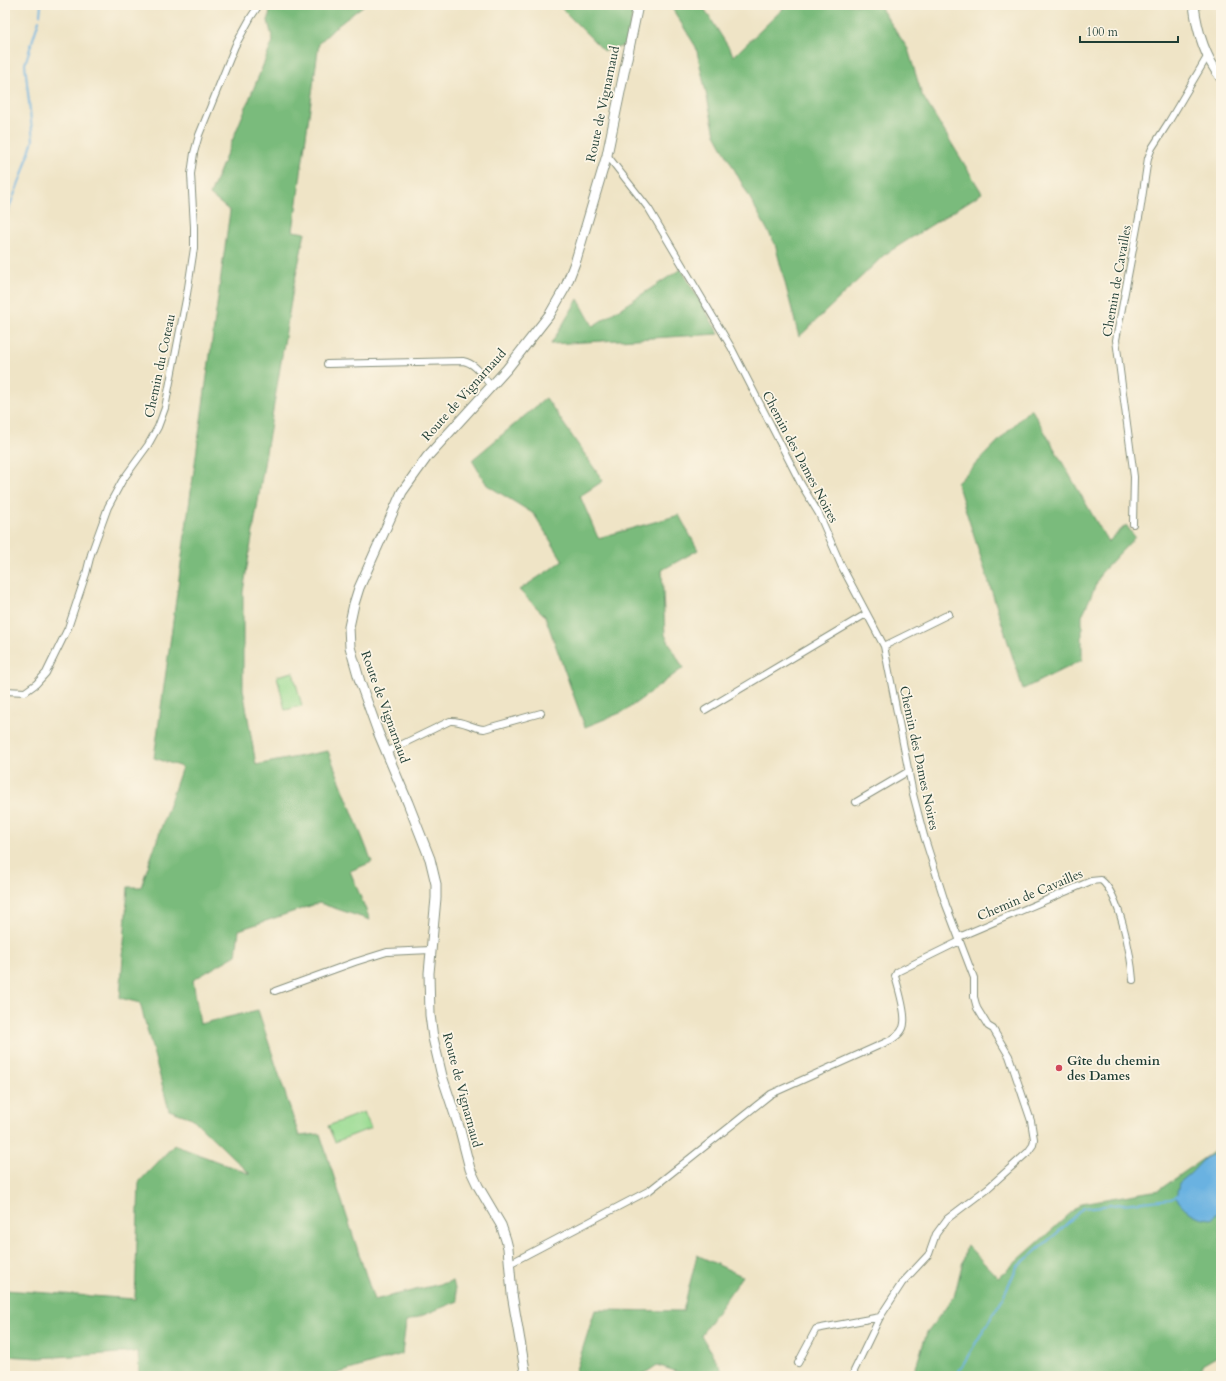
<svg xmlns="http://www.w3.org/2000/svg" width="1226" height="1381" viewBox="0 0 1226 1381" font-family="Cardo,serif">
  <style>
    .green { fill: #99db92; stroke: #5c8c63 }
    .forest { fill: #7abb7c; stroke: #4c7c58 }
    .water { fill: #6ab2e1; stroke: #44788a }
    .lines { fill: none; stroke-linecap: round; stroke-linejoin: round }
    .stream { stroke: #6ab2e1; stroke-width: 2 }
    .street-casing { stroke: #87907d; stroke-width: 8 }
    .secondary-casing { stroke: #87907d; stroke-width: 11 }
    .street { stroke: #fff; stroke-width: 6 }
    .secondary { stroke: #fff; stroke-width: 9 }
    .poi-dot { fill: #d1495b; stroke: #fcf5e5; stroke-width: 1.5 }
    .labels { text-anchor: middle; dominant-baseline: central; stroke-width: 3.5; stroke-linejoin: round; paint-order: stroke }
    .street-label { font-size: 13px; fill: #1f3d34; stroke: #fcf5e5 }
    .poi-label { font-size: 13px; font-weight: bold; fill: #1f3d34; stroke: #fcf5e5; text-anchor: start }
  </style>
  <rect width="100%" height="100%" fill="#fcf5e5"/>
  <filter id="ink" filterUnits="userSpaceOnUse"><feTurbulence type="fractalNoise" baseFrequency=".025" numOctaves="2"/><feDisplacementMap in="SourceGraphic" scale="8" xChannelSelector="R" yChannelSelector="G"/><feConvolveMatrix kernelMatrix="1 2 1 2 8 2 1 2 1" color-interpolation-filters="sRGB"/></filter>
  <filter id="wash" filterUnits="userSpaceOnUse"><feTurbulence type="fractalNoise" baseFrequency=".012" numOctaves="4" result="noise"/><feDisplacementMap in="SourceGraphic" scale="16" xChannelSelector="R" yChannelSelector="G"/><feGaussianBlur stdDeviation="0.9" result="paint"/><feColorMatrix in="noise" values="0 0 0 0 0 0 0 0 0 0 0 0 0 0 0 0 0 1.4 0 .05"/><feComposite in="paint" operator="in"/></filter>
  <g filter="url(#wash)">
    <rect width="100%" height="100%" fill="#efe4c6"/>
    <path class="green" d="M293,672L302,706L285,710L277,676Z
      M364,1112L371,1128L335,1142L328,1126Z"/>
    <path class="forest" d="M271,5H364L336,27L319,43L293,231L305,233L293,289L243,592V689L256,765L328,751L372,862L350,871L370,920L319,903L239,930L236,955L193,980L200,1024L258,1010L299,1136L320,1134L374,1300L453,1281L458,1301L406,1322L402,1354L329,1376H139L138,1352L39,1358L5,1356V1290L135,1299L139,1182L174,1145L250,1174L192,1118L169,1110L140,1003L120,998L128,887H141L182,767L154,758L230,211L210,195L273,41L268,21Z
      M558,5H634L629,33L624,46L604,51Z
      M670,5H702L734,56L787,5H881L882,10L908,49L922,95L982,193L884,255L799,337L775,244L715,134L696,47Z
      M681,269L719,334L551,344L578,299L593,326Z
      M546,398L603,481L580,496L598,538L679,515L698,550L662,570L665,635L683,668L625,711L585,727L545,616L519,590L563,561L534,514L487,485L472,460Z
      M1031,408L1108,542L1126,525L1135,537L1101,573L1082,616V660L1023,689L957,483Z
      M1221,1146V1354L1202,1365V1376H913L927,1332L954,1297L967,1245L998,1278L1082,1203L1159,1190Z
      M697,1255L742,1276L701,1335L725,1376H682L678,1372L657,1365L641,1376H574L595,1310L683,1311Z"/>
    <path class="water" d="M1221,1151V1203L1220,1209L1212,1219C1195,1218 1187,1212 1176,1198L1179,1183L1191,1173L1205,1158Z"/>
    <g class="lines">
      <path class="stream" d="M40,15L41,5
        M5,218L22,175L33,140L25,64L39,20
        M956,1376L1001,1301L1017,1267L1057,1233L1083,1208L1171,1199L1177,1196"/>
    </g>
  </g>
  <g filter="url(#ink)">
    <g class="lines">
      <defs>
        <path id="street" d="M607,155L649,209L731,347L801,484L819,514L841,565L884,646L913,794L924,836L946,905L974,978V997L977,1008L988,1026L993,1029L1009,1056L1031,1121L1034,1139L1033,1145L1028,1152L988,1188L947,1219L936,1234L929,1254L902,1283L880,1317L854,1371L853,1376
          M327,364L463,361C476,363 483,377 491,386
          M1133,524L1134,477L1116,340L1140,212L1148,158L1152,148L1168,123L1207,57
          M884,646L949,614
          M5,691L25,692L36,684L46,673L68,628L86,574L91,554L108,507L122,481L148,445L158,427L165,408L187,294L194,248V227L191,174L194,153L199,135L235,46L251,17L259,5
          M705,710L866,614
          M386,752L450,721C462,720 472,728 484,729L541,713
          M856,802L909,771
          M959,937L1091,881L1101,880C1120,895 1131,955 1133,980
          M275,991L355,962L387,952L431,950
          M509,1264L650,1190L771,1094L891,1040C897,1036 904,1031 904,1023C906,1012 898,987 895,976L897,972L960,941
          M798,1363L816,1329L880,1317"/>
        <path id="secondary" d="M1194,5C1197,31 1205,57 1221,78
          M526,1376L512,1294L508,1248L506,1240L501,1225L478,1186L470,1169L460,1130L442,1076L433,1038L430,1015L429,973L436,898V884L430,859L408,803L378,732L360,682L350,647L349,627L354,604L359,588L402,492L427,457L507,369L550,314L566,286L576,260L607,155L638,5"/>
      </defs>
      <use href="#street" class="street-casing"/>
      <use href="#secondary" class="secondary-casing"/>
      <use href="#street" class="street"/>
      <use href="#secondary" class="secondary"/>
    </g>
  </g>
  <circle class="poi-dot" cx="1059" cy="1068" r="4"/>
  <g class="labels">
    <g class="street-label">
      <text transform="translate(603 104) rotate(-78)">Route de Vignarnaud</text>
      <text transform="translate(1117 281) rotate(-80)">Chemin de Cavailles</text>
      <text transform="translate(160 366) rotate(-78)">Chemin du Coteau</text>
      <text transform="translate(464 395) rotate(-48)">Route de Vignarnaud</text>
      <text transform="translate(800 457) rotate(62)">Chemin des Dames Noires</text>
      <text transform="translate(385 707) rotate(70)">Route de Vignarnaud</text>
      <text transform="translate(919 758) rotate(78)">Chemin des Dames Noires</text>
      <text transform="translate(1030 895) rotate(-23)">Chemin de Cavailles</text>
      <text transform="translate(462 1090) rotate(75)">Route de Vignarnaud</text>
    </g>
    <g class="poi-label">
      <text x="1067" y="1061">Gîte du chemin<tspan x="1067" dy="15">des Dames</tspan></text>
    </g>
  </g>
  <rect width="1226" height="1381" fill="none" stroke="#fcf5e5" stroke-width="20"/>
  <path d="M1080 36v6h98v-6" fill="none" stroke="#1f3d34" stroke-width="2"/>
  <text x="1086" y="36" font-size="12" fill="#1f3d34" stroke="#fcf5e5" stroke-width="3" paint-order="stroke">100 m</text>
</svg>
